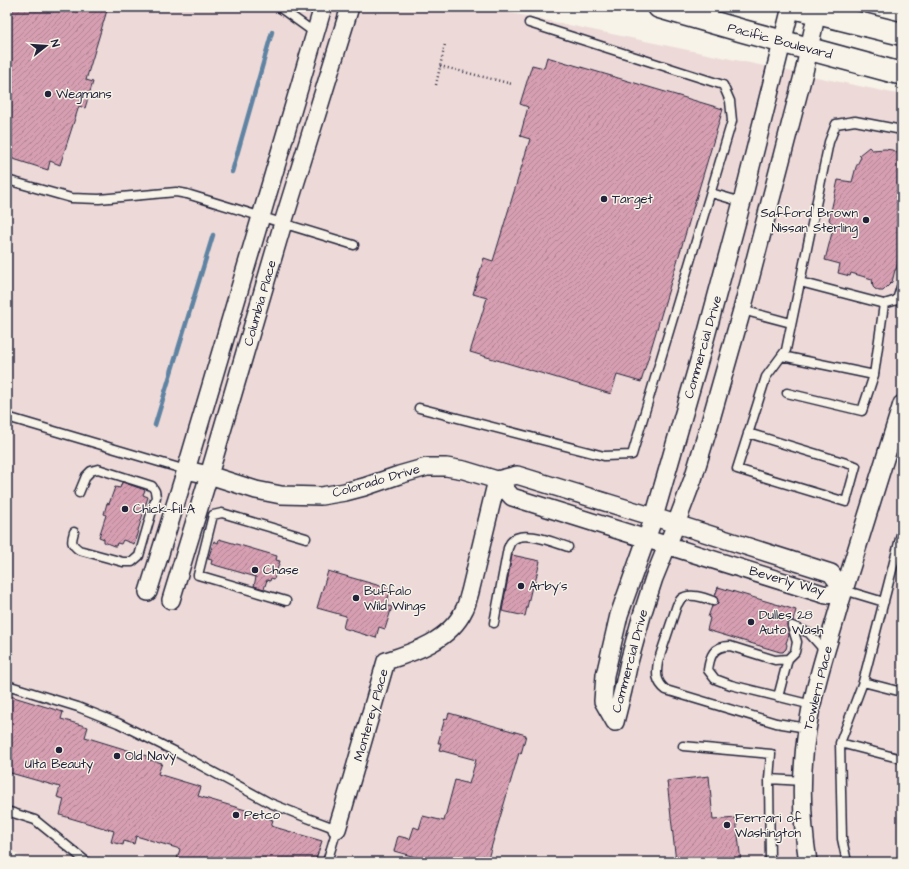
<svg xmlns="http://www.w3.org/2000/svg" width="909" height="869" viewBox="0 0 909 869" font-family="'Architects Daughter',sans-serif">
  <style>
    .built { fill: #eddad8 }
    .lines { fill: none; stroke-linecap: round; stroke-linejoin: round }
    .stream { stroke: #5f83a2; stroke-width: 4.5 }
    .building { fill: url(#building-hatch); stroke: #22223b }
    .service-casing { stroke: #22223b; stroke-width: 11 }
    .minor-casing { stroke: #22223b; stroke-width: 20 }
    .secondary-casing { stroke: #22223b; stroke-width: 25 }
    .path { stroke: #22223b; stroke-width: 2.5; stroke-dasharray: 1 3; stroke-linecap: butt }
    .service { stroke: #f7f3e8; stroke-width: 8 }
    .minor { stroke: #f7f3e8; stroke-width: 17 }
    .secondary { stroke: #f7f3e8; stroke-width: 22 }
    .poi-dot { fill: #22223b; stroke: #f7f3e8; stroke-width: 1.5 }
    .labels { text-anchor: middle; dominant-baseline: central; stroke-width: 3; stroke-linejoin: round; paint-order: stroke }
    .street-label { font-size: 13px; fill: #22223b; stroke: #f7f3e8 }
    .poi-label { font-size: 13px; fill: #22223b; stroke: #f7f3e8; text-anchor: start }
  </style>
  <defs>
    <pattern id="building-hatch" width="6" height="6" patternUnits="userSpaceOnUse"><rect width="6" height="6" fill="#d7a0b2"/><path d="M-1 1l2-2M0 6l6-6M5 7l2-2" fill="none" stroke="#ae8292"/></pattern>
  </defs>
  <rect width="100%" height="100%" fill="#f7f3e8"/>
  <filter id="ink" filterUnits="userSpaceOnUse"><feTurbulence type="fractalNoise" baseFrequency=".025" numOctaves="2"/><feDisplacementMap in="SourceGraphic" scale="8" xChannelSelector="R" yChannelSelector="G"/><feConvolveMatrix kernelMatrix="1 2 1 2 8 2 1 2 1" color-interpolation-filters="sRGB"/></filter>
  <g filter="url(#ink)">
    <path class="built" d="M7,7H483L902,95V862H27L7,847Z"/>
    <g class="lines">
      <path class="stream" d="M232,172L272,32
        M155,425L213,235"/>
    </g>
    <path class="building" d="M7,7H108L86,80L93,82L85,108L79,106L60,165L50,161L48,170L7,157Z
      M547,57L723,109L641,382L617,375L611,394L470,352L487,298L473,294L484,258L493,261L530,139L520,136L528,107L520,104L532,65L544,68Z
      M869,147L872,150L885,149L892,150L902,155V243L896,270H895L892,282L883,291H879L875,289L873,287L872,279L851,273L850,276L838,273L840,264L825,260L834,225L829,220L838,180L852,182L856,167L861,157L859,155Z
      M122,482L145,490L143,495L148,497L134,544L123,540L121,544L117,543L116,546H114L104,542V539L99,537L106,515L104,514L107,503L109,504L115,487L120,488Z
      M219,539L277,556L276,560L280,561L274,579L271,578L270,581L267,580L264,589L254,586L256,577L211,564L212,560L208,559L214,541L218,543Z
      M512,555L540,561L535,583L533,582L525,616L502,611Z
      M328,571L391,589L386,605L392,607L385,629L379,627L376,638L343,628L346,616L317,608Z
      M718,587L796,610L793,621H789L787,624L789,635L786,643L787,645L786,649L783,652H780L707,630L710,618L708,617L712,606L716,605L718,603L717,598L715,596Z
      M7,695L63,712L61,719L88,727L85,737L147,756L146,759L162,763L158,774L201,787L198,796L249,811L248,812L273,820L271,826L322,841L315,862H176L180,849L136,836L134,844L124,841L123,845L111,842L114,831L60,815L64,799L57,797L60,787L7,772Z
      M449,713L526,735L521,754L519,753L487,862H414L415,857L394,851L398,836L410,839L414,827L419,829L423,816L444,821L455,780L469,784L476,760L439,750L441,743H438L445,718L447,719Z
      M709,776L713,820L736,818L741,862H676L667,781Z"/>
    <g class="lines">
      <defs>
        <path id="service" d="M279,7L315,33
          M7,180L71,198L99,199L176,192L187,194L354,245
          M711,193L742,202
          M800,282L884,304
          M742,310L791,323
          M782,356L874,375L884,304L897,300L902,284
          M787,393L862,411L874,375
          M419,408L604,456L632,455L732,121L730,101L723,85L529,23
          M7,417L186,470
          M748,433L856,466L846,502L737,469L766,377L786,350L829,142L836,124L855,121L902,130
          M902,531L863,682L902,692
          M74,532C71,542 71,544 79,550L123,562H132L139,556L156,497L155,491L152,486L98,469L91,471L86,476L79,493
          M844,590L884,602
          M286,601L198,575L213,515L222,513L306,538
          M713,601C705,598 689,592 681,599C679,601 679,603 677,605L658,662C656,674 656,682 666,690L776,723L807,728
          M494,623L508,548C509,547 510,542 511,542C521,528 555,543 568,547
          M792,626L797,642L795,652L788,659L775,660L730,646C713,646 710,656 708,670L715,679L731,685L812,705
          M792,626L809,633L825,651
          M7,685L78,707L118,723L176,752L270,803L305,817L337,829L327,862
          M778,697L788,659
          M840,743L902,759
          M683,746L771,754L769,779L803,781
          M769,779L770,862
          M7,811L35,820L87,862
          M847,862L842,839L840,743L863,682"/>
        <path id="minor" d="M186,470L209,475L256,490L281,495L321,496L345,492L364,487L399,475L427,467H446L464,470L497,480L517,475L654,517L831,573L844,590L826,595L512,497L497,480
          M148,592L186,470L323,7
          M171,600L209,475L283,223L350,7
          M615,722L623,690L629,662L642,615L654,578L676,524L693,479L709,426L742,310L804,72L818,7
          M615,722L603,701L605,675L619,615L654,517L703,347L742,202L791,7
          M337,829L344,806L386,661C415,652 450,640 464,610C467,605 468,598 470,592L497,480
          M808,862C799,806 801,746 815,691C822,661 832,632 840,603C860,537 882,470 902,404"/>
        <path id="secondary" d="M659,7L743,31L902,74
          M793,7L902,34"/>
      </defs>
      <use href="#service" class="service-casing"/>
      <use href="#minor" class="minor-casing"/>
      <use href="#secondary" class="secondary-casing"/>
      <path class="path" d="M440,66L512,84
        M436,85L445,44"/>
      <use href="#service" class="service"/>
      <use href="#minor" class="minor"/>
      <use href="#secondary" class="secondary"/>
    </g>
  </g>
  <g class="poi-dot">
    <circle cx="48" cy="94" r="4"/>
    <circle cx="604" cy="199" r="4"/>
    <circle cx="866" cy="220" r="4"/>
    <circle cx="125" cy="509" r="4"/>
    <circle cx="255" cy="570" r="4"/>
    <circle cx="521" cy="586" r="4"/>
    <circle cx="356" cy="598" r="4"/>
    <circle cx="751" cy="622" r="4"/>
    <circle cx="59" cy="750" r="4"/>
    <circle cx="117" cy="756" r="4"/>
    <circle cx="236" cy="815" r="4"/>
    <circle cx="727" cy="825" r="4"/>
  </g>
  <g class="labels">
    <g class="street-label">
      <text transform="translate(780 41) rotate(15)">Pacific Boulevard</text>
      <text transform="translate(260 303) rotate(-74)">Columbia Place</text>
      <text transform="translate(703 347) rotate(-74)">Commercial Drive</text>
      <text transform="translate(376 481) rotate(-16)">Colorado Drive</text>
      <text transform="translate(787 581) rotate(16)">Beverly Way</text>
      <text transform="translate(630 661) rotate(-75)">Commercial Drive</text>
      <text transform="translate(818 688) rotate(-76)">Towlern Place</text>
      <text transform="translate(371 715) rotate(-74)">Monterey Place</text>
    </g>
    <g class="poi-label">
      <text x="56" y="94">Wegmans</text>
      <text x="612" y="199">Target</text>
      <text x="858" y="213" text-anchor="end">Safford Brown<tspan x="858" dy="15">Nissan Sterling</tspan></text>
      <text x="133" y="509">Chick-fil-A</text>
      <text x="263" y="570">Chase</text>
      <text x="529" y="586">Arby's</text>
      <text x="364" y="591">Buffalo<tspan x="364" dy="15">Wild Wings</tspan></text>
      <text x="759" y="615">Dulles 28<tspan x="759" dy="15">Auto Wash</tspan></text>
      <text x="125" y="756">Old Navy</text>
      <text x="59" y="764" text-anchor="middle">Ulta Beauty</text>
      <text x="244" y="815">Petco</text>
      <text x="735" y="818">Ferrari of<tspan x="735" dy="15">Washington</tspan></text>
    </g>
  </g>
  <rect width="909" height="869" fill="none" stroke="#f7f3e8" stroke-width="24"/>
  <rect x="12" y="12" width="885" height="845" fill="none" stroke="#22223b" stroke-width="1.5" filter="url(#ink)"/>
  <g transform="translate(46 46) rotate(73)" stroke="#f7f3e8" stroke-width="3" paint-order="stroke">
  <path d="M0-3L7 15L0 10L-7 15Z" fill="#22223b"/>
  <text y="-6" font-size="11" font-weight="bold" text-anchor="middle" fill="#22223b">N</text>
  </g>
</svg>
